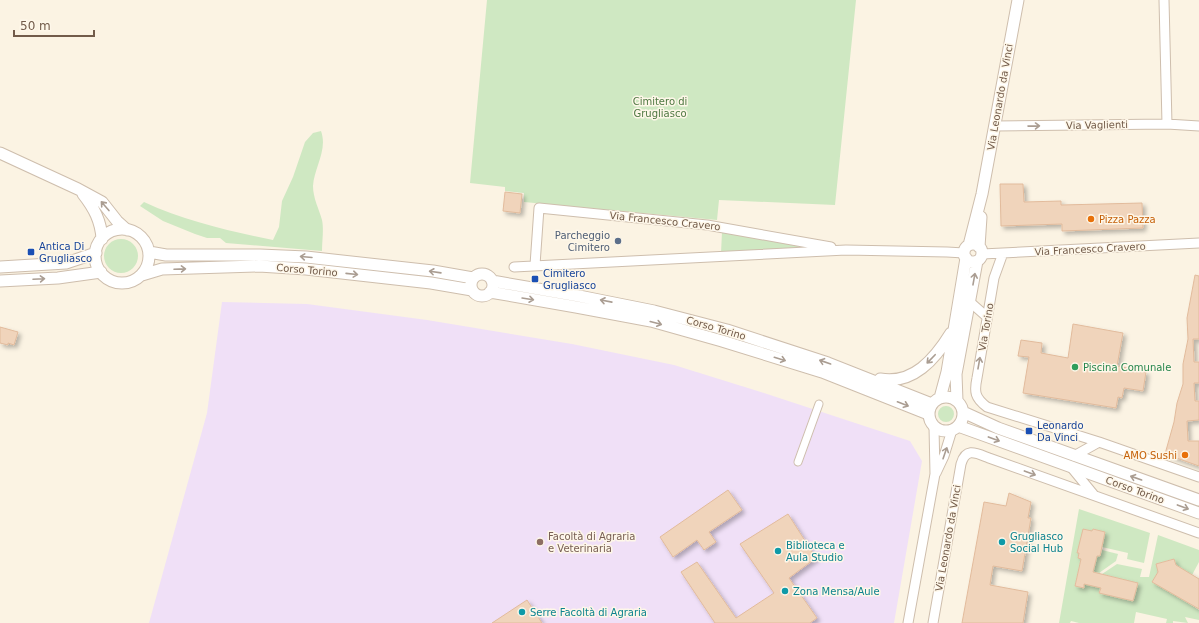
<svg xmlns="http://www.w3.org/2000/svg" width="1199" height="623" viewBox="0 0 1199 623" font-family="'DejaVu Sans',sans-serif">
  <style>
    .education { fill: #f0e0f7 }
    .green { fill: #cfe8c2 }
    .building { fill: #f0d4bb; stroke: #e2bb9c; filter: url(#shadow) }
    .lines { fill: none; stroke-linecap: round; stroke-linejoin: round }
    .pedestrian-casing { stroke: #cebead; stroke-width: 9 }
    .minor-casing { stroke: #cebead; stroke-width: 11 }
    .tertiary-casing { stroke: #cebead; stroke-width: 13 }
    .pedestrian { stroke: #fff; stroke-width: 7 }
    .minor { stroke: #fff; stroke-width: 9 }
    .tertiary { stroke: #fff; stroke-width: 11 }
    .oneway { stroke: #aa9d92 }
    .food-dot { fill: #e8710a; stroke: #fef7e9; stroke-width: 1.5 }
    .service-dot { fill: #5c6f8a; stroke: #fef7e9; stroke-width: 1.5 }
    .transit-dot { fill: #1a4fb4; stroke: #fef7e9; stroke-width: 1.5 }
    .leisure-dot { fill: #2e9e5b; stroke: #fef7e9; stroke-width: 1.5 }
    .education-dot { fill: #8d6e63; stroke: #fef7e9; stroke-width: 1.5 }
    .culture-dot { fill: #0f9aa8; stroke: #fef7e9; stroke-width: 1.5 }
    .labels { text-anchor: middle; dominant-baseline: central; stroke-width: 3; stroke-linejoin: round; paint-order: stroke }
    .street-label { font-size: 10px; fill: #725b4a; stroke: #fef7e9 }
    .park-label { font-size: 10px; fill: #4e7842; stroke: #fef7e9 }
    .food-label { font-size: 10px; fill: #c56008; stroke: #fef7e9; text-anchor: start }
    .service-label { font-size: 10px; fill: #4e5e75; stroke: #fef7e9; text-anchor: end }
    .transit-label { font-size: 10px; fill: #164399; stroke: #fef7e9; text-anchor: start }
    .leisure-label { font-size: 10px; fill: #27864d; stroke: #fef7e9; text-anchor: start }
    .education-label { font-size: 10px; fill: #785e54; stroke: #fef7e9; text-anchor: start }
    .culture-label { font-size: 10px; fill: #0d838f; stroke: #fef7e9; text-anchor: start }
  </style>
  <defs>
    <filter id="shadow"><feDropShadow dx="3" dy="3" stdDeviation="2" flood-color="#0004"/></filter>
  </defs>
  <rect width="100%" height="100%" fill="#fbf3e3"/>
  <path class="education" d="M222,302L307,304L427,320L572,344L674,365L764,393L910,441L922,461L894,623H149L207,413Z"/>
  <path class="green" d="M487,0H856L835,205L719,200L717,220L524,202V193L505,191V187L470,183Z
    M321,131C328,150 314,168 313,186C313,198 319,209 322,220C324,229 322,241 322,251L226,243L220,238H207L195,234L163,221L140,206L144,202C185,221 229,231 273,240L279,227L282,201L293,177L305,142L313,133Z
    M722,232L803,247L802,248L721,253Z
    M104 256a17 17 0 1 1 34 0a17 17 0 1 1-34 0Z
    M938 414a8 8 0 1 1 16 0a8 8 0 1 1-16 0Z
    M1079,509L1150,533L1144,563L1127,559L1128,553L1102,547L1105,532L1093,529L1078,553H1079L1081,559L1075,586L1083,588L1084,584L1101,585L1099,593L1133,601L1137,583L1102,574L1117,564L1142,569L1140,577H1149L1158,535L1199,550V562L1192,575L1177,569L1173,559L1156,564L1158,572L1153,581L1199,610V620L1185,617L1188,623L1173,621V623H1166L1167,619L1136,612L1134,623H1079L1071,621L1070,623H1059Z
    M1102,550L1118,554L1116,561L1099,573L1093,572L1097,556H1100Z"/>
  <path class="building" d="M1000,184H1023L1024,202L1061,201V205L1142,203L1143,228L1062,231V224L1001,226Z
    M505,192L522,194L520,213L503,211Z
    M1195,275L1199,276V339H1193L1194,362H1199V383H1194L1195,401H1199V420L1187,421L1188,441H1199V466L1165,454L1174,422L1177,403L1183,384V364L1188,339L1187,318Z
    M1073,324L1123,333L1117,366L1127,368V369L1146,372L1143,391L1124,388L1122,398L1118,397L1116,408L1023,393L1029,357L1018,356L1021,340L1042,343L1041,353L1068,358Z
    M0,327L18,332L14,345L8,343V345L0,343Z
    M728,490L742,510L709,532L716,542L704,550L697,540L673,557L660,537Z
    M1009,493L1031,502L1028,518H1031L1022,571L993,566L990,585L1028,592L1023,623H962L984,502L1006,506Z
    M788,514L816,558L789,578L817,618L810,623H715L681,572L697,562L736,618L774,593L740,544Z
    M1083,529L1092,531L1093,529L1105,532L1100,556H1097L1093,572L1138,583L1133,601L1099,593L1101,588L1084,584V588L1075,586L1081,559L1078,558L1079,553H1077Z
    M1174,559L1176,565L1199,579V609L1152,582L1158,572L1156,564Z
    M527,600L542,623H492Z"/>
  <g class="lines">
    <defs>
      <path id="pedestrian" d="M798,462L819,404"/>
      <path id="minor" d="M1164,0L1167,124
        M995,126L1167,124L1199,126
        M1003,253L994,278L977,378C974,392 975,398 987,407L1099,442L1199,477
        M982,254L1199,243
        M535,265L539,208L707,225L831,247
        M514,267L846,250L947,252L964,253
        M970,302L987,317
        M1074,456L1099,442
        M1071,467L1094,495
        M936,473L944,456L952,430
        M908,623L935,474L934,427
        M933,623L961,464C966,447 976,453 989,458L1199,533"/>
      <path id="tertiary" d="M0,153L78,189L102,202L117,221L127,230
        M83,194C94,208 101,221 102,239
        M95 256a27 27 0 1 1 54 0a27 27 0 1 1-54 0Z
        M964 253a9 9 0 1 1 18 0a9 9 0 1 1-18 0Z
        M969,245L982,194L1018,0
        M979,247L981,217
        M149,252L166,255H260L306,257L433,271L473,278
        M0,267L66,263L96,253
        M471 285a11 11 0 1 1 22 0a11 11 0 1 1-22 0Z
        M142,275L162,269L259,266L306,269L431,283L472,290
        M0,281L58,278L101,272
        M492,281L579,296L654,311L727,330L828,363L932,404
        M490,292L576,307L651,321L722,341L822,372L928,414
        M880,379C913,385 935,359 951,333
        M929 414a17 17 0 1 1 34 0a17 17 0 1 1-34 0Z
        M940,398L947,372L966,258
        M957,401L956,374L977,261
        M963,412L998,428L1199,500
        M958,426L1199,513"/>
    </defs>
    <use href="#pedestrian" class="pedestrian-casing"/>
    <use href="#minor" class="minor-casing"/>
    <use href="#tertiary" class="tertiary-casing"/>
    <use href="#pedestrian" class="pedestrian"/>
    <use href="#minor" class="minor"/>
    <use href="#tertiary" class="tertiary"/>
  </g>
  <defs><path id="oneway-shaft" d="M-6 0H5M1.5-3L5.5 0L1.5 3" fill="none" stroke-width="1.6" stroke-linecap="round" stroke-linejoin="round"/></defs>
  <g class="oneway">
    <use href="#oneway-shaft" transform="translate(1034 126) rotate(-1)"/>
    <use href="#oneway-shaft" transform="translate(105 206) rotate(-131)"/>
    <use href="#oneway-shaft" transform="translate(306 257) rotate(-175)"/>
    <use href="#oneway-shaft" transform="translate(180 269) rotate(-2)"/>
    <use href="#oneway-shaft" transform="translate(435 272) rotate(-172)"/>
    <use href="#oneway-shaft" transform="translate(352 274) rotate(6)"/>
    <use href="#oneway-shaft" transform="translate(39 279) rotate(-3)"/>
    <use href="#oneway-shaft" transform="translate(974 279) rotate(-80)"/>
    <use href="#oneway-shaft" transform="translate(528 299) rotate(9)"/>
    <use href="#oneway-shaft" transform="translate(606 301) rotate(-169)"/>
    <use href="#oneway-shaft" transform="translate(656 323) rotate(15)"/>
    <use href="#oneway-shaft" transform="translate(780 359) rotate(17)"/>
    <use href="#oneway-shaft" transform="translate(931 359) rotate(134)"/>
    <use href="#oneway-shaft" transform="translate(825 362) rotate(-161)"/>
    <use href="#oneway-shaft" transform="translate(979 363) rotate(-80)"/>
    <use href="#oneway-shaft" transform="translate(903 404) rotate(21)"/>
    <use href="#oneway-shaft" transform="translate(994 439) rotate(20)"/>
    <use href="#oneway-shaft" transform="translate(945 453) rotate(-71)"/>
    <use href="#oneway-shaft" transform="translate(1030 473) rotate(20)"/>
    <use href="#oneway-shaft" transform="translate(1136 478) rotate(-161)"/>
    <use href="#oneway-shaft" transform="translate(1183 507) rotate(20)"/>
  </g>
  <g class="food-dot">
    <circle cx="1091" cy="219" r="4"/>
    <circle cx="1185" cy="455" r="4"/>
  </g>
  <circle class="service-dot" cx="618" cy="241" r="4"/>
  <g class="transit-dot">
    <rect x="27" y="248" width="8" height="8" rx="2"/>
    <rect x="531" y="275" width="8" height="8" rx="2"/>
    <rect x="1025" y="427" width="8" height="8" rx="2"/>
  </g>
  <circle class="leisure-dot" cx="1075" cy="367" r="4"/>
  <circle class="education-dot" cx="540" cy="542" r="4"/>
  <g class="culture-dot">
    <circle cx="1002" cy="542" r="4"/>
    <circle cx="778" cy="551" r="4"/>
    <circle cx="785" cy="591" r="4"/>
    <circle cx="522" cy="612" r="4"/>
  </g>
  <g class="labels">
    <g class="street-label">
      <text transform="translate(1000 97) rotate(-80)">Via Leonardo da Vinci</text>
      <text transform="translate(1097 125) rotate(-1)">Via Vaglienti</text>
      <text transform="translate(665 221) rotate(6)">Via Francesco Cravero</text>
      <text transform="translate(1090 249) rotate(-3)">Via Francesco Cravero</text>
      <text transform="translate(307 270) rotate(5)">Corso Torino</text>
      <text transform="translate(986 327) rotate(-80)">Via Torino</text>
      <text transform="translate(716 328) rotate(16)">Corso Torino</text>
      <text transform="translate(1135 490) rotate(20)">Corso Torino</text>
      <text transform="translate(948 538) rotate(-80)">Via Leonardo da Vinci</text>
    </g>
    <g class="park-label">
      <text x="660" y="101">Cimitero di<tspan x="660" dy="12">Grugliasco</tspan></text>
    </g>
    <g class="food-label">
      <text x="1099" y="219">Pizza Pazza</text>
      <text x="1177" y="455" text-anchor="end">AMO Sushi</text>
    </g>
    <g class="service-label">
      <text x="610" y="235">Parcheggio<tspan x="610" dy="12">Cimitero</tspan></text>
    </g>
    <g class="transit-label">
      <text x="39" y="246">Antica Di<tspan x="39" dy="12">Grugliasco</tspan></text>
      <text x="543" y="273">Cimitero<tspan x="543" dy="12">Grugliasco</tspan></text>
      <text x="1037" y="425">Leonardo<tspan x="1037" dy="12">Da Vinci</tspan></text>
    </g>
    <g class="leisure-label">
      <text x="1083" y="367">Piscina Comunale</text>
    </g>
    <g class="education-label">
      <text x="548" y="536">Facoltà di Agraria<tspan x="548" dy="12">e Veterinaria</tspan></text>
    </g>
    <g class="culture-label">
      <text x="1010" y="536">Grugliasco<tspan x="1010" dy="12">Social Hub</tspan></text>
      <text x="786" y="545">Biblioteca e<tspan x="786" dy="12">Aula Studio</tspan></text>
      <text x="793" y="591">Zona Mensa/Aule</text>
      <text x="530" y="612">Serre Facoltà di Agraria</text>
    </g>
  </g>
  <path d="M14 30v6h80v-6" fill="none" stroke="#725b4a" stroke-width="2"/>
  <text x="20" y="30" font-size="12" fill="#725b4a" stroke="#fef7e9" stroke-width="3" paint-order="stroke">50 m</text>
</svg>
